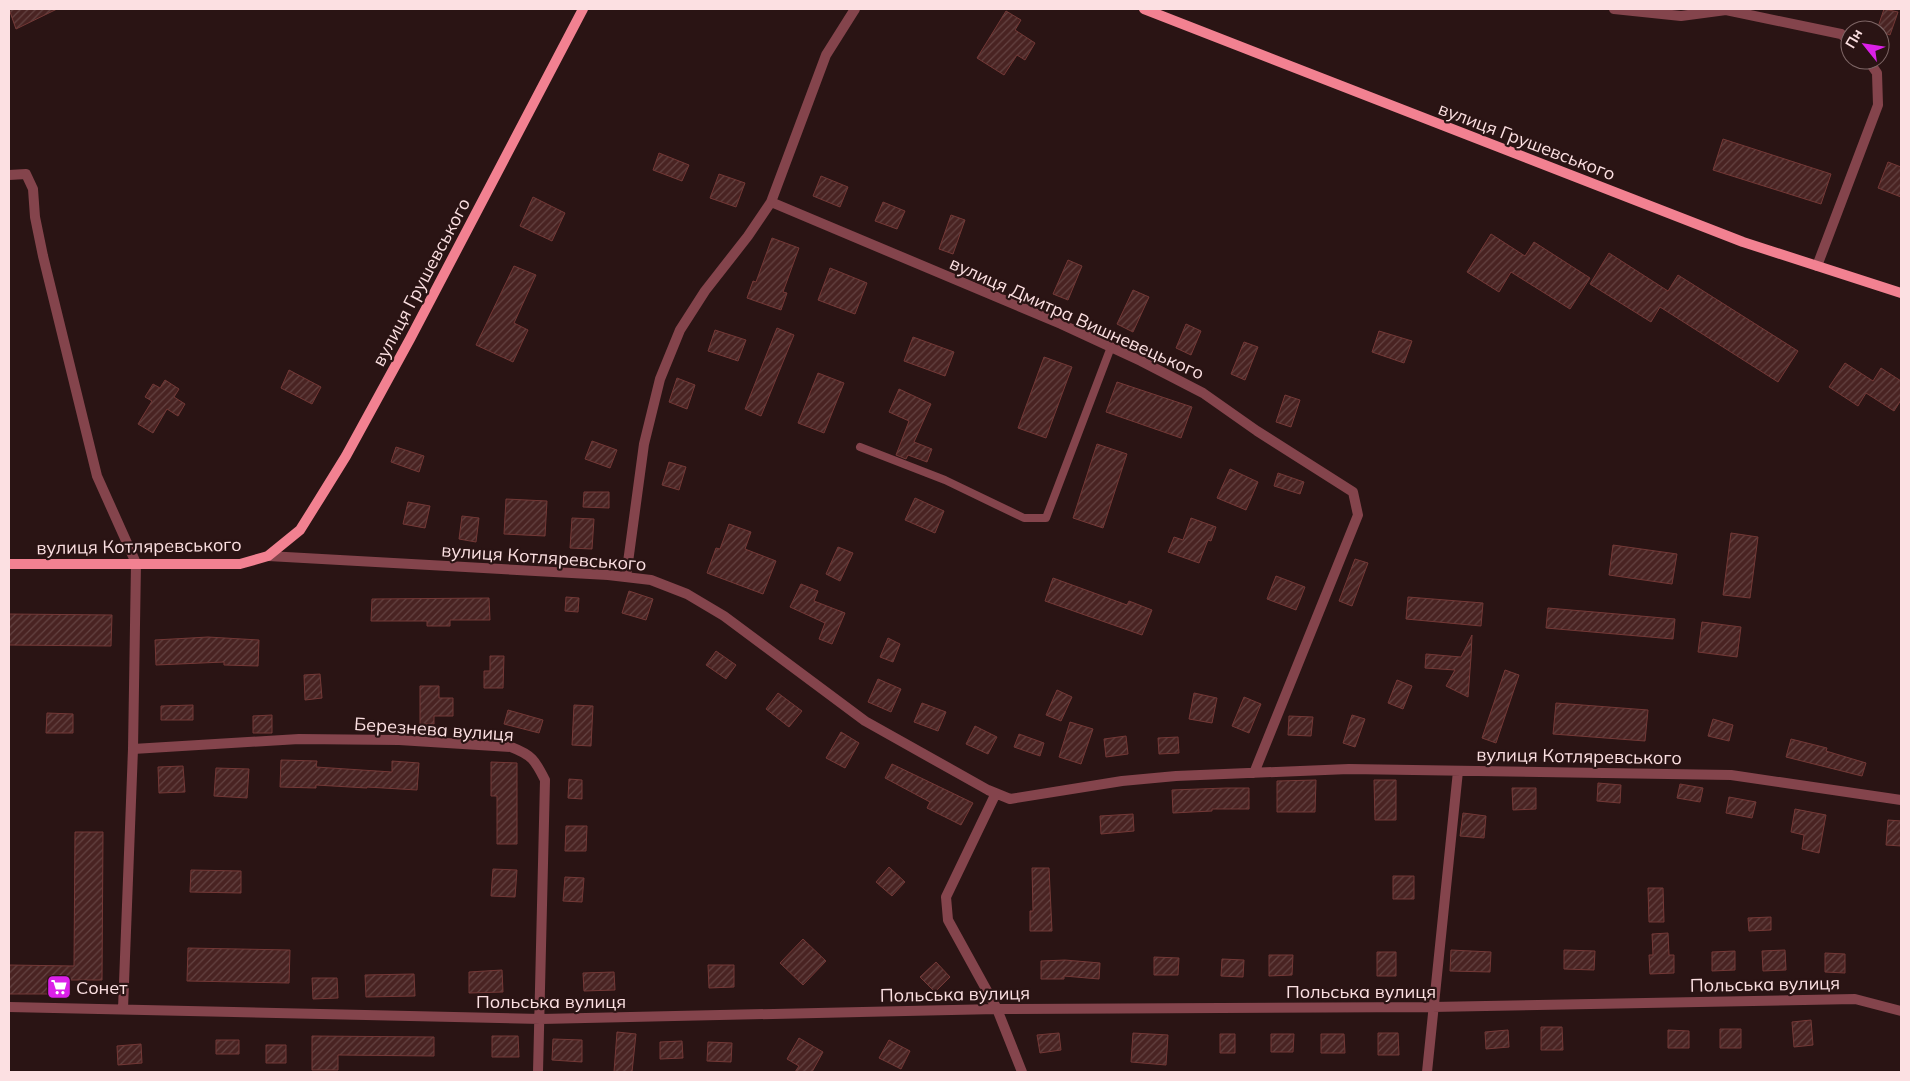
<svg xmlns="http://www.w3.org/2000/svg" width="1910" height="1081" viewBox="0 0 1910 1081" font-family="Mulish,sans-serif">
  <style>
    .building { fill: url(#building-hatch); stroke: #733836 }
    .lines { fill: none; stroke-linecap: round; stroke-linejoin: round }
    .service { stroke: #84444c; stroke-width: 8 }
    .minor { stroke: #84444c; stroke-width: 10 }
    .secondary { stroke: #f28191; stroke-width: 10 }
    .labels { text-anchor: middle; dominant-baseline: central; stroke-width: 4.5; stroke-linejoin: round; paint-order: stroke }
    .street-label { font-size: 18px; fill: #fce0e2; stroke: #2a1414 }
    .poi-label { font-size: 18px; fill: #fce0e2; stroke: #2a1414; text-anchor: start }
  </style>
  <defs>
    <pattern id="building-hatch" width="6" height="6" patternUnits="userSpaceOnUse" patternTransform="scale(1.25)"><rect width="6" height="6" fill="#492322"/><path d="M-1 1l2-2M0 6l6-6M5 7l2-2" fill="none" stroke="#644342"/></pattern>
  </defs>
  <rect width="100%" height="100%" fill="#2a1414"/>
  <path class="building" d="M9,9H57L16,29Z
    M1884,9L1898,12L1890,35L1877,30Z
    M1006,11L1021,20L1015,30L1035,43L1025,60L1017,55L1004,75L977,58Z
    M1723,139L1831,174L1821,204L1713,170Z
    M659,153L689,165L682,181L653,170Z
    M1888,162L1901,167V197L1878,188Z
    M719,174L745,183L736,207L710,198Z
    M821,176L848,187L840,207L813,196Z
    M533,197L565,213L552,241L520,226Z
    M883,202L905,211L897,229L875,221Z
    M951,215L965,220L953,254L939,249Z
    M1491,234L1525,256L1534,242L1590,278L1570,309L1511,272L1499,292L1467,272Z
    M772,238L799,248L783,292L787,293L781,310L747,298L753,281L756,282Z
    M1609,253L1668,291L1678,275L1798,351L1778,382L1660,307L1651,322L1590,284Z
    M1068,260L1082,266L1068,300L1053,294Z
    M514,266L536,275L514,323L528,330L513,362L476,345Z
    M830,268L867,283L855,314L818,300Z
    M1133,290L1149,297L1133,332L1117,324Z
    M1186,324L1201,331L1191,355L1176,348Z
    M777,328L794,335L761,416L745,409Z
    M715,330L746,340L738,361L708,351Z
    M1379,331L1412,341L1404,363L1372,352Z
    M913,337L954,352L945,376L904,361Z
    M1244,342L1258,347L1245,380L1231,374Z
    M1044,357L1072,367L1046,438L1018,428Z
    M1845,363L1873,381L1881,368L1901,381V400L1894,411L1866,393L1858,406L1829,387Z
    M289,370L321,387L312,404L281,388Z
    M818,373L844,383L824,433L798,423Z
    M677,378L695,385L687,409L669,402Z
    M165,380L179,389L174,397L185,404L178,416L167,409L153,433L138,424L152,401L145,397L153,384L160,388Z
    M1117,382L1192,407L1181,438L1106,412Z
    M899,389L931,404L914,442L932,449L927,462L908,455L906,459L896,455L909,421L889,412Z
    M1285,395L1300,400L1291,427L1276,422Z
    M592,441L617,450L610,468L585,459Z
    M1097,444L1127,454L1103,528L1073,518Z
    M396,447L424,456L419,472L391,462Z
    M669,462L686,467L679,490L662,485Z
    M1230,469L1258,482L1246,510L1217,498Z
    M1278,473L1304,482L1300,494L1274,486Z
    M584,492H609V508L583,507Z
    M915,498L944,511L935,533L905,520Z
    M506,499L547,501L545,536L504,534Z
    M408,502L430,506L425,528L403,524Z
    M462,516L479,518L476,542L459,539Z
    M572,518L594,519L592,549L570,548Z
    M1191,518L1216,527L1211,541L1208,540L1199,563L1168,552L1174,537L1183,540Z
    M729,524L751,532L745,549L776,561L763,594L707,573L716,548L720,549Z
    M1731,533L1758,537L1750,598L1723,595Z
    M1613,545L1677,554L1672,584L1609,575Z
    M838,547L853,553L840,581L826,574Z
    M1355,559L1368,563L1352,606L1339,601Z
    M1276,576L1305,587L1296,610L1267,599Z
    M1053,578L1127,605L1129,601L1152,610L1142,635L1045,601Z
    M801,584L818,591L814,601L845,613L832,644L819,639L825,623L790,607Z
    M629,591L653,599L646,620L622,613Z
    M566,597L579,598L578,612L565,611Z
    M1408,597L1483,603L1481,626L1406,619Z
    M489,598L490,620H450V626H427V621H371L372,599Z
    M1548,608L1675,619L1673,639L1546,628Z
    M9,614L112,615L111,646L9,645Z
    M1702,622L1741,627L1737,657L1698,652Z
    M1472,635L1471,657L1468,697L1446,686L1455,670L1425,668L1426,654L1461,657Z
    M208,637L259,640L258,666L224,665V662L156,665L155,640Z
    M888,638L900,644L893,662L880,657Z
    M716,651L736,665L726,679L706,665Z
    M490,656H504L503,688H484V671H490Z
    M1505,670L1519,675L1496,743L1482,738Z
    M320,674L322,698L305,700L304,675Z
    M878,679L901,689L891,712L868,702Z
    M1397,680L1412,686L1403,709L1388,703Z
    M420,686H439V698H453V716H434V724H420Z
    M1057,690L1072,697L1061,721L1046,715Z
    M778,693L802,711L789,727L766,709Z
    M1194,693L1217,698L1212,723L1189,719Z
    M1244,697L1261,704L1249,733L1232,726Z
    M922,703L946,712L938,731L914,722Z
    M1556,703L1648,710L1645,741L1553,734Z
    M193,705V720H161V706Z
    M574,705L593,706L591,746L572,745Z
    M508,710L543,720L539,733L504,724Z
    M47,713L73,714V733H46Z
    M272,715V733H253V716Z
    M1352,715L1365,719L1355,747L1343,743Z
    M1289,716L1313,717L1311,736L1288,735Z
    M1713,719L1733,725L1729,741L1708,736Z
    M1070,722L1093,729L1081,764L1059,757Z
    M975,726L997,737L988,754L966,744Z
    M841,732L859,743L845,768L826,758Z
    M1019,734L1044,743L1040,756L1014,747Z
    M1126,736L1128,754L1106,757L1104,739Z
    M1178,737L1179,753L1159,754L1158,738Z
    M1791,739L1827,748L1826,751L1866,763L1862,776L1786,757Z
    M281,760L317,761L316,767L392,772V761L419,763L417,790L367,787V788L316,785V788L280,787Z
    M491,762L517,763V844H497V796H491Z
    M892,764L973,803L961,825L927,808L930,802L885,778Z
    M183,766L185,792L159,793L158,767Z
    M216,768L249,769L247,798L214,796Z
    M569,779L582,780V799L568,798Z
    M1316,780L1315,812H1277V781Z
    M1374,780H1396V820H1375Z
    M1598,783L1621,785L1620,803L1597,801Z
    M1680,784L1703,788L1700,802L1677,798Z
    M1226,788H1249V809H1212V811L1173,813L1172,790Z
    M1512,788H1536V809L1513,810Z
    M1729,797L1756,802L1752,818L1726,813Z
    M1795,809L1826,815L1819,853L1802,849L1804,835L1791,832Z
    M1463,813L1486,816L1484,838L1460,836Z
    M1133,814L1134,831L1101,834L1100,816Z
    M1888,820L1901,821V846L1886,845Z
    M566,826H587L586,851H565Z
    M75,832H103L102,980H61V994H9V965L74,966Z
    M889,867L905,882L892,896L876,882Z
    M1032,868H1049L1052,931H1030V911H1033Z
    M493,869L517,870L515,897L491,896Z
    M191,870L241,871V893L190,892Z
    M1393,876H1414V899H1393Z
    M565,877L584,878L582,902L563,901Z
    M1648,888H1663L1664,922H1649Z
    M1771,917V930L1749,931L1748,918Z
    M1668,933L1669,955H1674V973L1650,974L1649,955H1653L1652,934Z
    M803,939L826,961L803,985L780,963Z
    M188,948L290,950L289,983L187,981Z
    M1451,950L1491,952L1490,972L1450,971Z
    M1564,950L1595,951L1594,970L1564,969Z
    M1785,950L1786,970L1763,971L1762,951Z
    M1735,951V970L1712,971V952Z
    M1377,952H1396V976H1377Z
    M1825,953L1845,954V973L1825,972Z
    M1269,955H1293L1292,975L1269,976Z
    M1154,957L1179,958L1178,975H1154Z
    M1222,959L1244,960L1243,977L1221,976Z
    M1065,960L1100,963L1099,979L1064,976V979H1041V961Z
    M936,962L950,977L935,992L920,977Z
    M708,965H734V987L709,988Z
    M502,970L503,992L469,993V972Z
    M614,972L615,990L584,991L583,973Z
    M414,974L415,996L366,997L365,975Z
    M312,978H337L338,998L313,999Z
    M1811,1020L1813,1045L1794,1047L1792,1022Z
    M1541,1027H1562L1563,1050H1541Z
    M1720,1029H1741V1048H1720Z
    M1508,1030L1509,1047L1486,1049L1485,1032Z
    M1668,1030L1689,1031V1048H1668Z
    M617,1032L636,1034L632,1072H614Z
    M1059,1033L1061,1050L1040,1053L1037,1035Z
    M1133,1033L1168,1035L1166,1065L1131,1062Z
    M1378,1033H1398L1399,1055H1378Z
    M1220,1034H1235V1053H1220Z
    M1271,1034H1294L1293,1052H1271Z
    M1321,1034H1344L1345,1053H1321Z
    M312,1036L434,1037V1056L338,1055V1070H312Z
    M492,1036H518L519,1057H492Z
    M799,1038L823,1052L812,1072H795L799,1066L787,1059Z
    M553,1039L582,1040V1062L552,1060Z
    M216,1040H239V1054H216Z
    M889,1040L910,1051L901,1069L879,1058Z
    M682,1041L683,1058L660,1059V1042Z
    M708,1042L732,1043L731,1062L707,1061Z
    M141,1044L142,1063L118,1065L117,1046Z
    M266,1045H286V1063H266Z"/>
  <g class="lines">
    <path class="service" d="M860,447L945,480L1024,518H1046L1111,347"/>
    <path class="minor" d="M1614,9L1681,16L1726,10L1841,34L1850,41
      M9,175L26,174L33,189L35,217L43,256L97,476L136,563L133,749L123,1009
      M771,202L1061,324L1141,361L1203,393L1257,431L1353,492L1358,515L1254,773
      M1817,266L1878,105L1877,73L1868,60
      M268,556L608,575L651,580L687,594L724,616L865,721L988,790L1010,799L1122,781L1176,776L1349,769L1731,775L1901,800
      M626,577L644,444L660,379L680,330L705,291L748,236L771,202L826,55L855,9
      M133,749L299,739L399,740L511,747C532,755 535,760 545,780L538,1072
      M996,793L946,897L948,920L997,1009L1022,1072
      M9,1007L541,1019L997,1009L1432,1007L1855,999L1901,1011
      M1427,1072L1458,771"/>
    <path class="secondary" d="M1144,9L1743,242L1901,293
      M9,564H240L268,556L300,530L320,498L346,456L410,339L583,9"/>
  </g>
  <defs>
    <symbol id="supermarket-square" viewBox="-11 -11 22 22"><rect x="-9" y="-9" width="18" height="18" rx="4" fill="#db20e8" stroke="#2a1414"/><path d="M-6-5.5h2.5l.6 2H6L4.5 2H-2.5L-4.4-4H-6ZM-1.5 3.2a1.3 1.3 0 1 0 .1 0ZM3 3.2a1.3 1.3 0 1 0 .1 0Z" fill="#fff"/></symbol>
  </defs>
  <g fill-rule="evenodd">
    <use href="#supermarket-square" x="45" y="973" width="28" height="28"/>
  </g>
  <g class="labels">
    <g class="street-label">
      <text transform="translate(1527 141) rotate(21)">вулиця Грушевського</text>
      <text transform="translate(421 282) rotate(-62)">вулиця Грушевського</text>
      <text transform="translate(1077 318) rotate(24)">вулиця Дмитра Вишневецького</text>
      <text transform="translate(139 546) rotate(-1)">вулиця Котляревського</text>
      <text transform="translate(544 557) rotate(4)">вулиця Котляревського</text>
      <text transform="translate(434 729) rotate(4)">Березнева вулиця</text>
      <text transform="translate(1579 756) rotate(1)">вулиця Котляревського</text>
      <text transform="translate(1765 984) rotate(-1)">Польська вулиця</text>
      <text x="1361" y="991">Польська вулиця</text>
      <text transform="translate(955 994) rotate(-1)">Польська вулиця</text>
      <text x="551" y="1001">Польська вулиця</text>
    </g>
    <g class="poi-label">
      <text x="76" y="987">Сонет</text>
    </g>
  </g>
  <rect width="1910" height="1081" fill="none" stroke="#fce0e2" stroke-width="20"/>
  <g transform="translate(1865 45) rotate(300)"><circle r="24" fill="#2a1414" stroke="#7e6666"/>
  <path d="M0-4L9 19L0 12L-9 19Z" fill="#db20e8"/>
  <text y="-8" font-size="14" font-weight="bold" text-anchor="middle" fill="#fce0e2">Пн</text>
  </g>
</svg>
